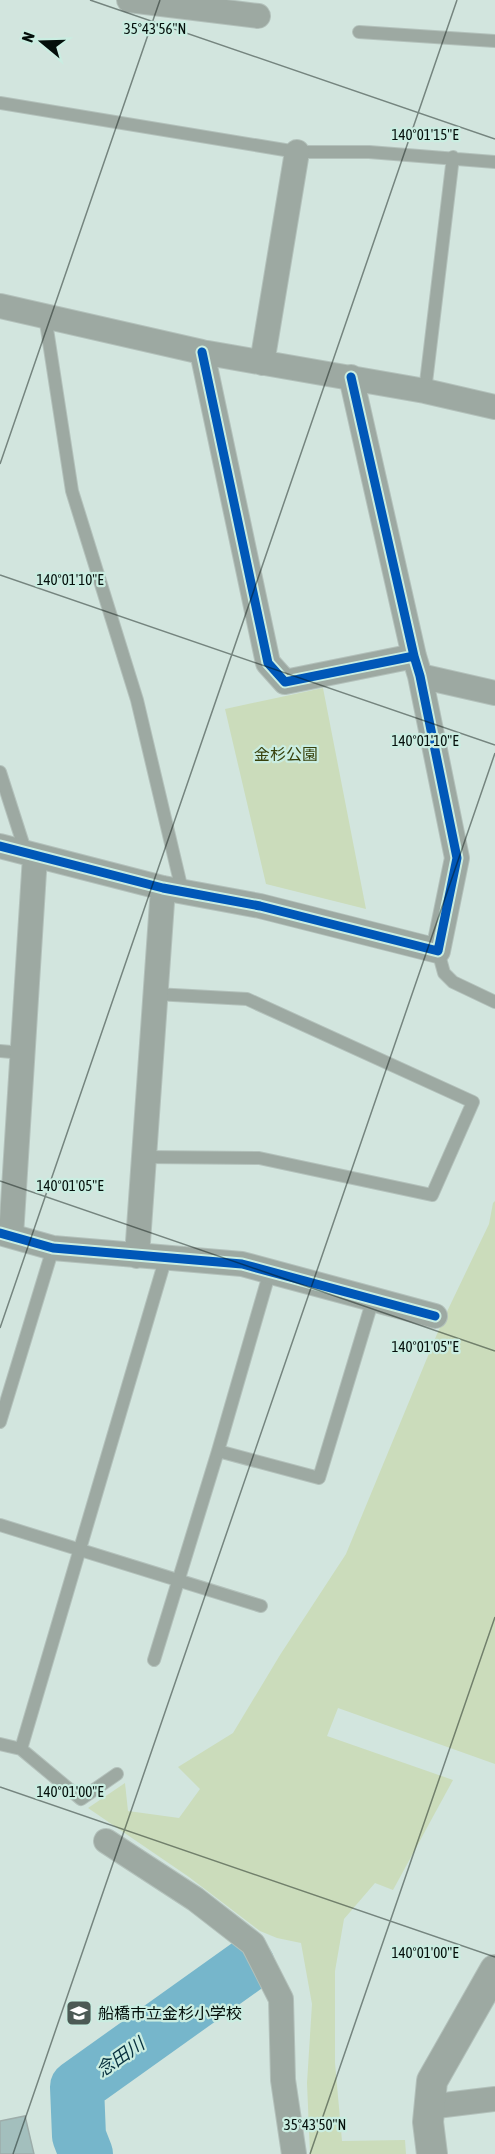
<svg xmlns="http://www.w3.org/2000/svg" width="495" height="2154" viewBox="0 0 495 2154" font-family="'Asap Condensed','Noto Sans JP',sans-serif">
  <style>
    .green { fill: #cbdcbb }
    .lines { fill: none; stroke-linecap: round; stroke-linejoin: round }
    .river { stroke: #76b6cb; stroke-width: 54 }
    .building { fill: #a3bfbd; stroke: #9dadaa; stroke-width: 1.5 }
    .service-casing { stroke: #b3c1bb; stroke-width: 14 }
    .minor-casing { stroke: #b3c1bb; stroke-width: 26 }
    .tertiary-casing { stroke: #b3c1bb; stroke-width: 32 }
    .service { stroke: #9da9a2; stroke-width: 12 }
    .minor { stroke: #9da9a2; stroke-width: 24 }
    .tertiary { stroke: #9da9a2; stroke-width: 30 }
    .cycleway-casing { stroke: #caede1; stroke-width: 13 }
    .cycleway { stroke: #0057b8; stroke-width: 9 }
    .ticks { fill: none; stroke: #040f0b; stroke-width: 1.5; stroke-opacity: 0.45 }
    .labels { text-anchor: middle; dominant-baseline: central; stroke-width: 4.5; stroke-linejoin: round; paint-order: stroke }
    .park-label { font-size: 16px; fill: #37410c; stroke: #caede1 }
    .poi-label { font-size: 16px; fill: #040f0b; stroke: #caede1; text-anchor: start }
    .water-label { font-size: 18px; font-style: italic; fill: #07303e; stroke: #caede1 }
    .ticks-label { font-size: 15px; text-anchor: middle; fill: #040f0b; stroke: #caede1; stroke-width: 4.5; stroke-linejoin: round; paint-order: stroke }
  </style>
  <rect width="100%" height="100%" fill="#d2e5de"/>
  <path class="green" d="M323,688L366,909L266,884L225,709Z
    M495,1201V1764L338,1708L327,1736L453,1780L393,1890L375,1883L344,1919L335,1971V2063L342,2141L405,2140L406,2154H310L307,2083L312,2004L301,1943L277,1938L260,1931L189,1877L88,1808L125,1783L128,1811L179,1818L200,1789L178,1767L233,1733L280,1655L346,1554L442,1322L489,1224L493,1203Z"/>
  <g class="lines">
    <path class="river" d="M86,2154L79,2136L77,2087L248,1965"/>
  </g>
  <path class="building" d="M25,2116L34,2154H0V2121Z"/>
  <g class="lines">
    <defs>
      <path id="service" d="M359,32L495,41
        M0,103L297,152H369L495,162
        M45,316L72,491L137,700L182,890
        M425,391L453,157
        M0,772L26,853
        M438,951L444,973L453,982L495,1002
        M0,1051L23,1053
        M144,1157L259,1158L432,1195L473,1102L247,999L155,994
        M0,1422L53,1248
        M218,1451L319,1478L373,1299
        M0,1525L261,1606
        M154,1660L218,1451L270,1271
        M0,1744L21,1749L81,1799L117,1774
        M21,1749L166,1257"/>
      <path id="minor" d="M129,0L258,16
        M0,306L202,352L425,391L495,407
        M202,352L268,663L285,682L414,656
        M262,363L297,152
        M420,676L495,693
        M0,846L163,888L260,906L438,951L457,858L420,676L414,656L351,377
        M0,1233L53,1248L242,1264L435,1316
        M11,1236L35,856
        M137,1256L163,888
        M106,1841L195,1899L253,1944L281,1999L283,2080L294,2154
        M428,2107L495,2099"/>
      <path id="tertiary" d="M432,2154L428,2122L432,2081L495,1970"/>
    </defs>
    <use href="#service" class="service-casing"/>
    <use href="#minor" class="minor-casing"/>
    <use href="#tertiary" class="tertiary-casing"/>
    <use href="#service" class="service"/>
    <use href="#minor" class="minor"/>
    <use href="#tertiary" class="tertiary"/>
    <defs>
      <path id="cycleway" d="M202,352L268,663L285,682L414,656
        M0,846L163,888L260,906L438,951L457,858L420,676L414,656L351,377
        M0,1233L53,1248L242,1264L435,1316"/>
    </defs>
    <use href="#cycleway" class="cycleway-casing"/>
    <use href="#cycleway" class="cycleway"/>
  </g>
  <path class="ticks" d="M90,0L495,139M0,464L160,0M0,575L495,745M0,1181L495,1351M0,1328L457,0M0,1787L495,1957M13,2154L495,753M310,2154L495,1617"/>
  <defs>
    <symbol id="school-square" viewBox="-11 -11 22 22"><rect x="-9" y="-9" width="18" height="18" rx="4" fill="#4c5a55" stroke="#caede1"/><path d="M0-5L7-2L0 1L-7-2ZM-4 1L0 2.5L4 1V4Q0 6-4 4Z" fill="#fff"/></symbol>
  </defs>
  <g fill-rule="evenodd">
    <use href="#school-square" x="64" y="1998" width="30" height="30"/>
  </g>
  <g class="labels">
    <g class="park-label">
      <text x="286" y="754">金杉公園</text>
    </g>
    <g class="poi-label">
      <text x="98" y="2013">船橋市立金杉小学校</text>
    </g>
    <g class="water-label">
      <text transform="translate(120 2057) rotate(-35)">念田川</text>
    </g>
  </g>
  <g class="ticks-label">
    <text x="155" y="34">35°43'56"N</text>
    <text x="425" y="140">140°01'15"E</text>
    <text x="70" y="585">140°01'10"E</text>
    <text x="425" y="746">140°01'10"E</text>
    <text x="70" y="1191">140°01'05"E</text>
    <text x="425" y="1352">140°01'05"E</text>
    <text x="70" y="1797">140°01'00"E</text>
    <text x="425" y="1958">140°01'00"E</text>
    <text x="315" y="2130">35°43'50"N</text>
  </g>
  <g transform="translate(42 42) rotate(289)" stroke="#caede1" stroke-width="4.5" paint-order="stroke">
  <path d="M0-4.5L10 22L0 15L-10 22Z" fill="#040f0b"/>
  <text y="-9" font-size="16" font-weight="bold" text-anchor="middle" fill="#040f0b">N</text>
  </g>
</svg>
